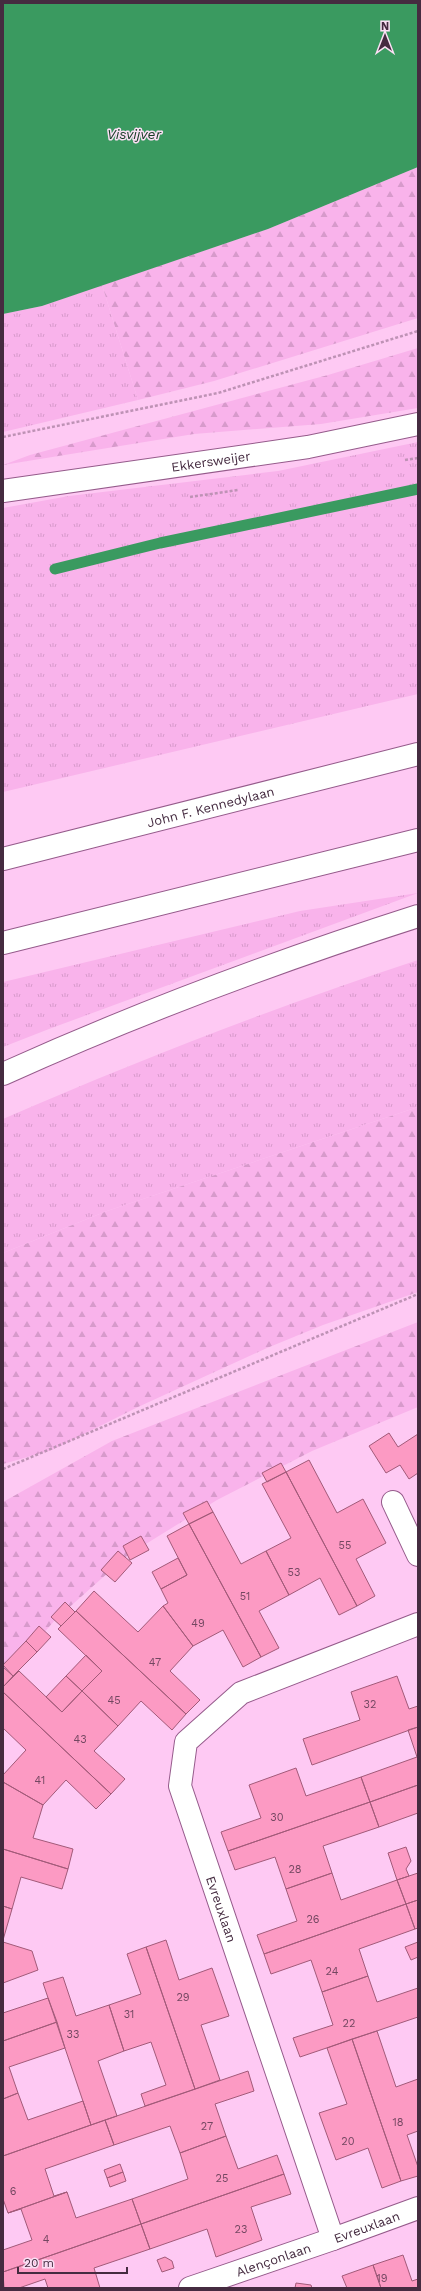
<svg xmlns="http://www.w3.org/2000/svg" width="421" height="2291" viewBox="0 0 421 2291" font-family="'Work Sans',sans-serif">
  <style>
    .grass { fill: url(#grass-tufts) }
    .forest { fill: url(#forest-firs) }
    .water { fill: #3a9a60 }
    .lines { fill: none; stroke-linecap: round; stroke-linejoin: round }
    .stream { stroke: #3a9a60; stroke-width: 11 }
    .building { fill: #fc9ac3; stroke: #a25a79 }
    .minor-casing { stroke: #955b8b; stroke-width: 24 }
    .highway-casing { stroke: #955b8b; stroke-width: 24 }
    .path { stroke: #be92b5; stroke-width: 2.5; stroke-dasharray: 3 2; stroke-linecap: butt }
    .minor { stroke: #fff; stroke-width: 22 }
    .highway { stroke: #fff; stroke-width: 22 }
    .labels { text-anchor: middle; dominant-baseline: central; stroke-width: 3; stroke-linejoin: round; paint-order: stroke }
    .number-label { font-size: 11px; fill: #734761 }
    .street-label { font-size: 13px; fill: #452b40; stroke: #fbe0f5 }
    .water-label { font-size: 14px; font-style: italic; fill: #153c24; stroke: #fbe0f5 }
  </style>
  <defs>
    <pattern id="grass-tufts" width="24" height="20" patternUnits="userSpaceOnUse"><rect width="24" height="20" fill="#f9b3eb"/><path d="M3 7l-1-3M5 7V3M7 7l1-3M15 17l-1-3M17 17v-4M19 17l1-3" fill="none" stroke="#d79acb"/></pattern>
    <pattern id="forest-firs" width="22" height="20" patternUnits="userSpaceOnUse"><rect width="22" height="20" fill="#f9b3eb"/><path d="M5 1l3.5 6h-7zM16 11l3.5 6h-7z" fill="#d79acb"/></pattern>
  </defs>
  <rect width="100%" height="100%" fill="#fec9f3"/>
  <path class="grass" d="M102,285L138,400L3,432V314L42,306Z
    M418,442V694L3,792V508L69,496L278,471Z
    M418,893L49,1029L3,1047V982L300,911Z
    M418,960V1107L107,1211L3,1253V1119C139,1060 278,1006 418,960Z"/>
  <path class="forest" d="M418,167V318L214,381L138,400L102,285L268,229Z
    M418,348V408L321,424L194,434L3,465L30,455L328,375Z
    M418,1107V1292L323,1325L267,1348L138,1407L52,1450L3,1464V1253L107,1211Z
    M418,1322V1407L312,1451L217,1500L128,1555L55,1620L3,1680V1502L112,1441Z"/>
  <path class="water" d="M3,3H418V167L268,229L42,306L3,314Z"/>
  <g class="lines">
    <path class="stream" d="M55,569L160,543L418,489"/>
  </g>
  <path class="building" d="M389,1433L398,1447L418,1434V1473L409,1479L400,1465L386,1473L369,1446Z
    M309,1460L337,1513L363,1499L386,1543L356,1559L375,1596L357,1606L286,1472Z
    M281,1463L286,1472L267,1482L262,1473Z
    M286,1472L357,1606L339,1615L320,1578L289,1595L266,1551L291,1538L262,1484Z
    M207,1501L213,1512L189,1524L183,1513Z
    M213,1512L241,1564L266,1551L289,1595L259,1611L279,1648L261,1657L189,1524Z
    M189,1524L261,1657L243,1667L223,1630L193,1646L163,1606L168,1603L161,1589L187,1575L167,1536Z
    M141,1536L149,1550L130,1560L123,1546Z
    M118,1551L132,1563L115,1582L101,1570Z
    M178,1558L187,1575L161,1589L152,1572Z
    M94,1591L138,1632L163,1606L193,1646L170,1671L200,1700L186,1714L76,1611Z
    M65,1602L75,1612L61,1626L51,1617Z
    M76,1611L186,1714L172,1730L141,1701L118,1726L82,1691L102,1671L58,1629Z
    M39,1626L51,1637L37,1652L26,1641Z
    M26,1641L37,1652L13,1676L3,1665Z
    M86,1655L102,1671L82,1691L66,1676Z
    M3,1667L13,1676L3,1687Z
    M19,1671L62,1712L82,1691L118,1726L94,1751L125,1779L111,1794L3,1692V1687Z
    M66,1676L82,1691L62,1712L46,1697Z
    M397,1676L409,1709L418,1706V1727L312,1765L303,1739L360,1720L351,1692Z
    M3,1692L111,1794L96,1809L66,1780L43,1805L3,1782V1775L26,1750L3,1728Z
    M418,1727V1785L370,1802L361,1777L417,1757L408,1730Z
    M296,1768L306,1796L361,1777L370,1802L228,1851L221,1832L261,1818L249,1785Z
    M3,1782L43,1805L33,1838L73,1849L68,1869L3,1849Z
    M418,1785V1813L379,1827L370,1802Z
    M370,1802L379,1827L323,1846L332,1873L286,1889L275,1857L235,1870L228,1851Z
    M406,1847L411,1861L406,1869L409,1876L397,1880L388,1853Z
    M3,1849L68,1869L62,1889L21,1877L12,1909L3,1906Z
    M332,1873L341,1900L397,1880L406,1904L264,1954L257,1935L297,1921L286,1889Z
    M418,1873V1900L406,1904L397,1880Z
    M418,1900V1928L415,1929L406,1904Z
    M406,1904L415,1929L359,1949L368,1976L322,1992L311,1960L271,1974L264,1954Z
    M3,1906L12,1909L3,1940Z
    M166,1940L179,1980L212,1968L229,2016L201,2025L220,2080L195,2089L146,1947Z
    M3,1942L32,1951L38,1970L3,1983Z
    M418,1942V1957L411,1960L405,1947Z
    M146,1947L195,2089L145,2106L141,2094L166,2085L151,2042L124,2051L109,2005L141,1994L127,1954Z
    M368,1976L377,2002L418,1988V2017L300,2057L293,2038L333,2025L322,1992Z
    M63,1977L76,2016L109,2005L124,2051L98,2061L117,2116L91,2125L43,1983Z
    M48,1998L57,2022L3,2041V2013Z
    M57,2022L65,2048L9,2067L18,2093L3,2099V2041Z
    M377,2031L396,2087L418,2079V2131L407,2135L418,2167V2176L401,2181L352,2039Z
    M352,2039L401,2181L382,2188L368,2148L336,2160L319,2113L347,2104L327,2048Z
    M248,2071L254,2091L215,2104L226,2136L180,2153L170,2126L114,2145L105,2120Z
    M18,2093L28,2120L83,2101L91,2125L3,2156V2099Z
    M105,2120L114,2145L45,2169L54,2196L67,2192L8,2213L3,2199V2156Z
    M226,2136L238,2169L277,2155L284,2174L141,2224L132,2199L188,2179L180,2153Z
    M120,2164L123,2172L107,2178L104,2170Z
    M123,2172L126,2181L110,2187L107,2178Z
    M284,2174L291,2194L251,2207L262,2240L216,2257L207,2229L150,2249L141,2224Z
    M67,2192L76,2218L132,2199L141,2224L3,2272V2250L32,2240L21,2209L8,2213Z
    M141,2224L150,2249L94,2268L100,2288H48L45,2279L19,2288H4L3,2272Z
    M403,2255L412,2281L418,2279V2288H381L373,2265Z
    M165,2257L172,2261L174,2268L162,2272L157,2260Z
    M373,2265L381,2288H347L342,2276Z
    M296,2283L311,2285L312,2288H295Z"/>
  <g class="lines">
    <defs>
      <g id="minor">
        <path id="s1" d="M3,491L308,447L418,424"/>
        <path d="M393,1502L418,1555"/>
        <path id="s2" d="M418,1624L241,1693L186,1742L180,1786L333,2239L418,2208"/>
        <path id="s3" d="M190,2288L333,2239"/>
      </g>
      <g id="highway">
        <path id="s4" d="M3,859L418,754"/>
        <path d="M3,943L418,840"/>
        <path d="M3,1074C138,1013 277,961 418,916"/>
      </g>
    </defs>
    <use href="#minor" class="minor-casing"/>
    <use href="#highway" class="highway-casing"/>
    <path class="path" d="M3,437L218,393L418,331
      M405,460L418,458
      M190,497L238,490
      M3,1469L418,1294"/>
    <use href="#minor" class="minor"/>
    <use href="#highway" class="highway"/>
  </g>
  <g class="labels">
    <g class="number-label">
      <text x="345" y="1545">55</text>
      <text x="294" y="1572">53</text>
      <text x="245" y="1596">51</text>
      <text x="198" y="1623">49</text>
      <text x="155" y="1662">47</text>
      <text x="114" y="1700">45</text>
      <text x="370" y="1704">32</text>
      <text x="80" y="1739">43</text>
      <text x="40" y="1780">41</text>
      <text x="277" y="1817">30</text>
      <text x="295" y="1869">28</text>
      <text x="313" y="1919">26</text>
      <text x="332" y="1971">24</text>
      <text x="183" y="1997">29</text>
      <text x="129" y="2014">31</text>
      <text x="349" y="2023">22</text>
      <text x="73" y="2034">33</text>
      <text x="398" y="2122">18</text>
      <text x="207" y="2126">27</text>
      <text x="348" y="2141">20</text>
      <text x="222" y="2178">25</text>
      <text x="13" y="2191">6</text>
      <text x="241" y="2229">23</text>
      <text x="46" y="2239">4</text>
      <text x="382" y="2278">19</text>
    </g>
    <g class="street-label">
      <text stroke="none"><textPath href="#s1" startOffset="210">Ekkersweijer</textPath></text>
      <text stroke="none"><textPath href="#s4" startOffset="214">John F. Kennedylaan</textPath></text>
      <text stroke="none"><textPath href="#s2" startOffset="438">Evreuxlaan</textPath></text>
      <text stroke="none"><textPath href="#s2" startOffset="822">Evreuxlaan</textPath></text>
      <text stroke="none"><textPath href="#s3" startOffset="88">Alençonlaan</textPath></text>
    </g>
    <g class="water-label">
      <text x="134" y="134">Visvijver</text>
    </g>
  </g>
  <rect width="421" height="2291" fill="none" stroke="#452b40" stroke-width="8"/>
  <g transform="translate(385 36)" stroke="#fbe0f5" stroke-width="3" paint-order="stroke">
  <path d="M0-3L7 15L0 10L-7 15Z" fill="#452b40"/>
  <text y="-6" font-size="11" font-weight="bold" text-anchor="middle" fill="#452b40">N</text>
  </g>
  <path d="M18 2267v6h109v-6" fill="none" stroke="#452b40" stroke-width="2"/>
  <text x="24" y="2267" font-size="12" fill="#452b40" stroke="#fbe0f5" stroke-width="3" paint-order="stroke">20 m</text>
</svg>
